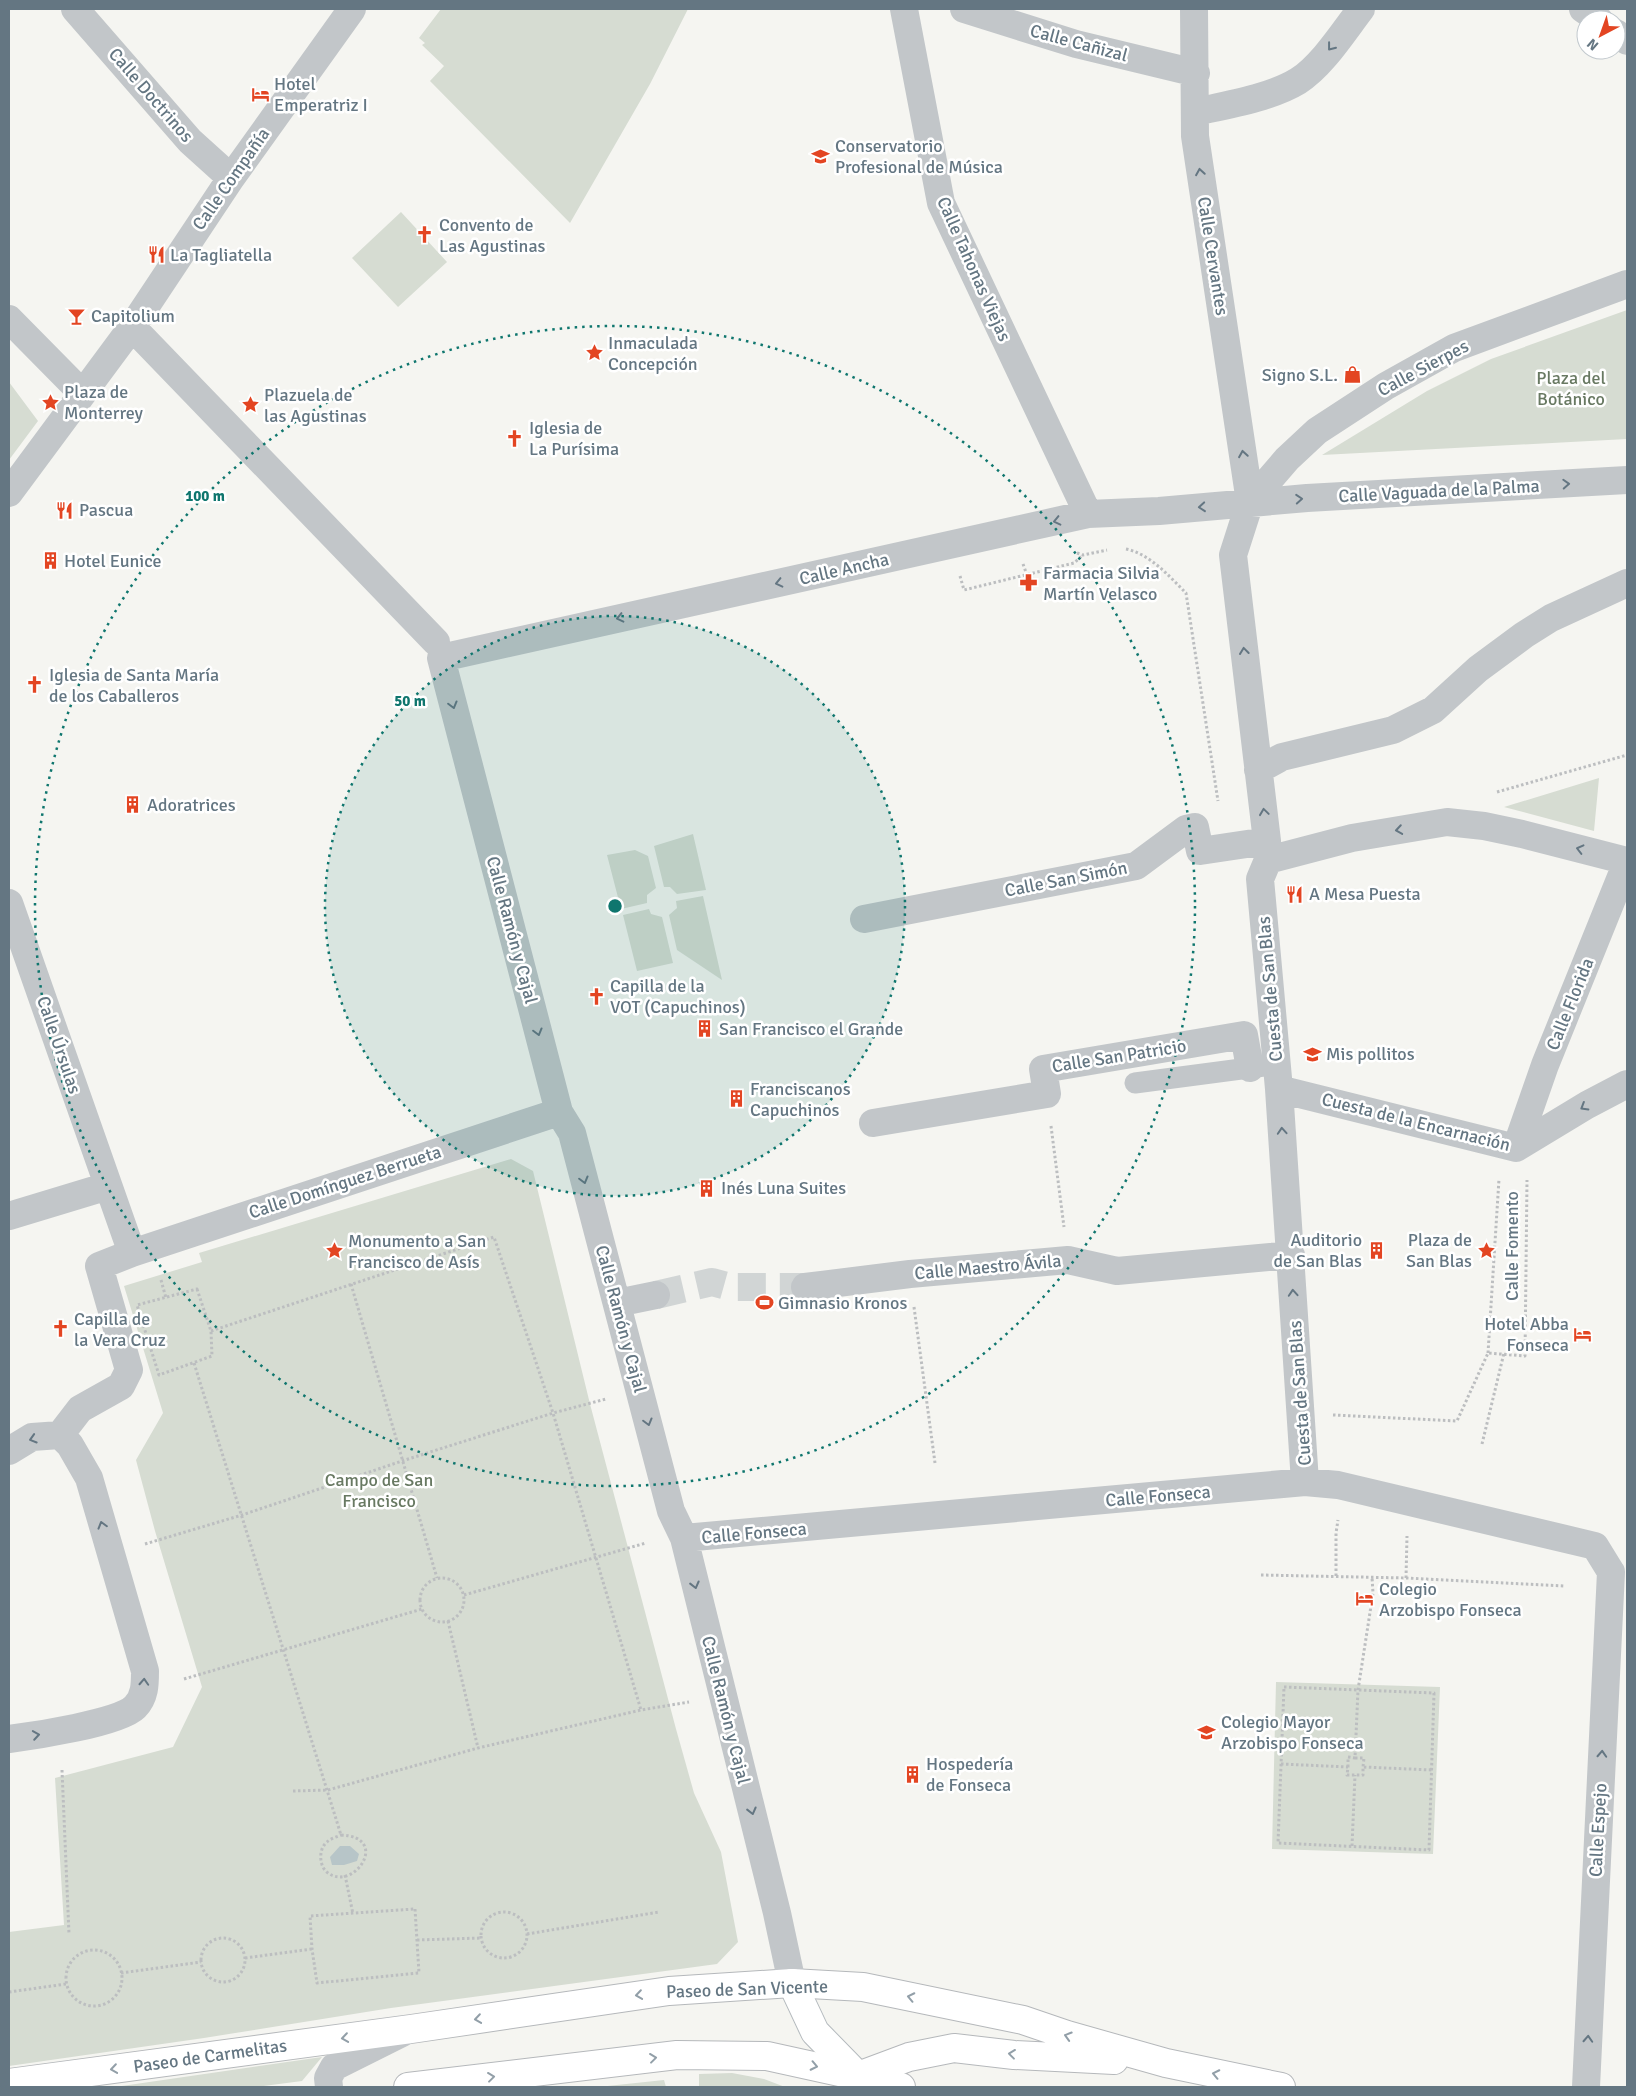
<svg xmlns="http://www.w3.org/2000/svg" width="1636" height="2096" viewBox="0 0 1636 2096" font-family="Signika,sans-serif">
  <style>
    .green { fill: #d6dcd2 }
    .water { fill: #b7c5c8 }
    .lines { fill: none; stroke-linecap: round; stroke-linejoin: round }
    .street-tunnel { stroke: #d1d5d5; stroke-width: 28; stroke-dasharray: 28 14; stroke-linecap: butt }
    .secondary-casing { stroke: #b4babe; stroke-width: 30 }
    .highway-casing { stroke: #b5b8bb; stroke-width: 30 }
    .path { stroke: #bcbec0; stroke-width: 3; stroke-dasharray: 2.5 2.5; stroke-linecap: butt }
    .lane { stroke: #c2c6c9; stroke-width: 21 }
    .street { stroke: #c2c6c9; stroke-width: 28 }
    .secondary { stroke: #fff; stroke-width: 28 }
    .highway { stroke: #fff; stroke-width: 28 }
    .oneway { stroke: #647682 }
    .oneway2 { stroke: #929fa8 }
    .ring { fill: none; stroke: #0f766e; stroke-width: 2.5; stroke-dasharray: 2.5 5 }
    .labels { text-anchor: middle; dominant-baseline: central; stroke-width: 5; stroke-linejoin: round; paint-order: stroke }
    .street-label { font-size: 18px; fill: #647682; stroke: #fff }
    .poi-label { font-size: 18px; fill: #647682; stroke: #fff; text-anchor: start }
    .park-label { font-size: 18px; fill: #687962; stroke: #fff }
    .centre { fill: #0f766e; stroke: #fff; stroke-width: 2.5 }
    .ring-label { font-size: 15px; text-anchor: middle; font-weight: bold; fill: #0f766e; stroke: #fff; stroke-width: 5; stroke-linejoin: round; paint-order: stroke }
  </style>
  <rect width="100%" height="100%" fill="#f5f5f1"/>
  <path class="green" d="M441,9H688L650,84L570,223L430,81L444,66L422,45L425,43L419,38Z
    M401,212L447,262L398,307L352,258Z
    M1627,310V439L1322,455L1427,391L1491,359Z
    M9,382L38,421L9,460Z
    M1599,778L1594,831L1504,807Z
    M693,834L706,890L677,894L670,887H664L654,846Z
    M635,850L648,856L656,888L647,895V903L621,909L607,855Z
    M703,896L722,980L677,950L669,915L677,908L676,901Z
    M649,909L651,914L662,917L673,963L637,971L623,915Z
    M511,1159L533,1171L590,1404L676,1729L694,1793L721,1852L738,1942L717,1964L391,2008L204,2038L9,2066V1932L64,1925L55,1778L173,1747L202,1687L155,1531L136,1460L163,1413L124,1286L202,1262L199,1253Z
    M1276,1682L1440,1687L1433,1854L1272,1849Z
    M322,2057L302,2081L256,2087H115Z
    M732,2073L764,2079L785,2087H699V2074Z
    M664,2080L666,2087H598Z"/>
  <path class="water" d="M340,1846H350L359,1854L357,1861L344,1865H332L330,1857Z"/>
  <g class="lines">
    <path class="street-tunnel" d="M656,1295L712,1282L730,1287H805"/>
    <defs>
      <path id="secondary" d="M792,1983L815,2032L858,2076L857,2087"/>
      <path id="highway" d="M858,2076L909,2057L954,2048L1014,2055L1114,2060
        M9,2083L411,2029L669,1991L792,1983L863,1987L1023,2020L1067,2035L1166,2063L1281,2087
        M408,2087L677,2055L767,2056L858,2076L901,2087"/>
    </defs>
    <use href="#secondary" class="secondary-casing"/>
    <use href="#highway" class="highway-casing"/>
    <path class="path" d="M1126,549C1150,554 1169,576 1186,593L1218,801
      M1077,553L1083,555L1107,550
      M1023,564L1027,575
      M960,576L964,590L1074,563L1083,555
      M1497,792L1627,755
      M1051,1126L1064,1227
      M161,1280L166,1298
      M351,1284L437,1578
      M197,1289L211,1331L212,1356L159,1375L137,1305Z
      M914,1307L935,1463
      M211,1331L494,1237L553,1413L641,1710
      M1488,1353L1499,1179
      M194,1363L341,1835
      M1333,1415L1457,1421L1488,1353L1525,1356L1527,1180
      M1482,1444L1504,1353
      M145,1544L242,1515L402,1461L553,1413L606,1399
      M1261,1575L1406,1578L1565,1586
      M1336,1576V1533L1338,1520
      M420 1600a22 22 0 1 1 44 0a22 22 0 1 1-44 0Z
      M1406,1578L1407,1536
      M464,1595L646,1543
      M448,1621L478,1748
      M184,1679L422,1609
      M1284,1687L1434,1693L1429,1850L1278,1843Z
      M1355,1758H1364L1363,1767
      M1281,1764L1348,1767L1347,1775H1363V1767L1432,1770
      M1348,1767V1757L1355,1758L1358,1690L1373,1593L1372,1577
      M62,1770L69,1934
      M293,1791L328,1790L478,1748L641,1710L689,1702
      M341,1835C391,1837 354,1892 328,1873C319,1867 318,1849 327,1842C330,1839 336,1837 341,1835Z
      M1352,1846L1355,1775
      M345,1875L353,1914
      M415,1909L419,1973L317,1983L312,1949L310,1916Z
      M481 1935a23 23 0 1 1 46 0a23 23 0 1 1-46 0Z
      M527,1934L659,1912
      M201 1960a22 22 0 1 1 44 0a22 22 0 1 1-44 0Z
      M417,1940L481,1938
      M66 1978a28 28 0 1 1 56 0a28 28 0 1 1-56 0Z
      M245,1958L312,1949
      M121,1973L201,1962
      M9,1992L66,1984"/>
    <path class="lane" d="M1135,1083L1264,1066"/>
    <path class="street" d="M75,9L190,141L231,178
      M904,9L941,203L1088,514
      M964,9L1076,44L1196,73
      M1194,9L1195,136L1250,502
      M1583,9L1599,20
      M1616,33L1627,41
      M1195,112C1227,105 1270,98 1298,81C1322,66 1344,31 1361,9
      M9,319L82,393
      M132,327L436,642
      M9,493L132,327L231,178L352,9
      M1258,770L1282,757L1393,730L1433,710L1478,669L1524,635L1551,618L1627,583
      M1268,860L1352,838L1447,822L1484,826L1522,834L1627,861
      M9,903L132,1253L99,1266L129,1370L121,1386L80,1409L60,1435
      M864,919L1136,866L1186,829L1195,827L1200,851L1267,841
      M1279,1089L1516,1148L1587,1105L1627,1084
      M873,1123L1047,1094L1043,1069L1244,1035L1250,1068
      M1516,1148L1545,1065L1627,862
      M9,1216L108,1186
      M132,1253L559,1112
      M805,1287L910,1274L1068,1260L1117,1271L1291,1255
      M617,1303L656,1295
      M9,1451L32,1437L60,1435
      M1305,1482L1279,1089L1260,879L1268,860L1267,841L1233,555L1250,502L1287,459L1317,431L1386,386L1454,348L1627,284
      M684,1538L1305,1482L1338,1485L1595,1546L1611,1572
      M9,1739C33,1736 119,1723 135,1707C145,1697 145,1684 145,1671L89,1478L70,1445L60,1435
      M792,1983L777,1913L684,1538L671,1511L572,1133L559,1112L441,658L1088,514L1159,511L1307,498L1627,480
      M329,2087L328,2078L334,2067L402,2033
      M1586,2087L1611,1572"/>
    <use href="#secondary" class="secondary"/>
    <use href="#highway" class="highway"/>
  </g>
  <defs><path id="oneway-chevron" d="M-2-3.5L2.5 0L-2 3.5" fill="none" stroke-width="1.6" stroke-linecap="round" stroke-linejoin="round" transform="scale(1.25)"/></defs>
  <g class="oneway">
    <use href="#oneway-chevron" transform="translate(1331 47) rotate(128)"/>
    <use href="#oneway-chevron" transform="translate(1200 172) rotate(-99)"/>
    <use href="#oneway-chevron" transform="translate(1243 454) rotate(-99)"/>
    <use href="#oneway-chevron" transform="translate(1566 484) rotate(-3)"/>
    <use href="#oneway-chevron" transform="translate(1299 499) rotate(-4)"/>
    <use href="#oneway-chevron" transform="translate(1202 507) rotate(175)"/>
    <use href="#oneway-chevron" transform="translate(1057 521) rotate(167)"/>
    <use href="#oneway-chevron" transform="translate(779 583) rotate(167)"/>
    <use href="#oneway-chevron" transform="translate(620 618) rotate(167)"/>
    <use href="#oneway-chevron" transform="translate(1244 651) rotate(-97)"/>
    <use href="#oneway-chevron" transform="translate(453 705) rotate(75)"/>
    <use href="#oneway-chevron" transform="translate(1264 812) rotate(-98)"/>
    <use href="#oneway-chevron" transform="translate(1399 830) rotate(171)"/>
    <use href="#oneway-chevron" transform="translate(1580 849) rotate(-166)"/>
    <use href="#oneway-chevron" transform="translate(538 1032) rotate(75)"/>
    <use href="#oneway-chevron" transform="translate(1584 1107) rotate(149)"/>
    <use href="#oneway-chevron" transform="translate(1282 1131) rotate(-94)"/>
    <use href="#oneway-chevron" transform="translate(584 1180) rotate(75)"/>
    <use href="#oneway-chevron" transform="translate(1293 1293) rotate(-94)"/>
    <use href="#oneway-chevron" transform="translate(648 1422) rotate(75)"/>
    <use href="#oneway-chevron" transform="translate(33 1439) rotate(163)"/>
    <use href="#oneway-chevron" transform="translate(102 1525) rotate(-106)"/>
    <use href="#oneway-chevron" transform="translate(695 1585) rotate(76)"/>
    <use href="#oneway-chevron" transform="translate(144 1682) rotate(-87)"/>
    <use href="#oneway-chevron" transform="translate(36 1735) rotate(-9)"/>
    <use href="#oneway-chevron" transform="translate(1602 1754) rotate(-87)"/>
    <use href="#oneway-chevron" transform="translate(752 1811) rotate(76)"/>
    <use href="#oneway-chevron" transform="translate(1588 2039) rotate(-87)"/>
  </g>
  <g class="oneway2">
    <use href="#oneway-chevron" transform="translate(639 1995) rotate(172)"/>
    <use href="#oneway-chevron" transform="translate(911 1997) rotate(-168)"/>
    <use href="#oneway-chevron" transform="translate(478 2019) rotate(172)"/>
    <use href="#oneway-chevron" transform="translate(1068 2036) rotate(-163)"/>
    <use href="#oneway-chevron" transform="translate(345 2038) rotate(172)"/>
    <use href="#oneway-chevron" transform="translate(1012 2054) rotate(-173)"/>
    <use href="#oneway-chevron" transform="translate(653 2058) rotate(-7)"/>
    <use href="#oneway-chevron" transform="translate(814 2066) rotate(12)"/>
    <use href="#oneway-chevron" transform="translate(114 2069) rotate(172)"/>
    <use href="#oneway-chevron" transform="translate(1216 2074) rotate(-168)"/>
    <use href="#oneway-chevron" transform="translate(491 2077) rotate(-7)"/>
  </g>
  <circle cx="615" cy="906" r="290" fill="#0f766e" fill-opacity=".12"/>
  <g class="ring">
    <circle cx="615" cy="906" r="290"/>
    <circle cx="615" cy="906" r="580"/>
  </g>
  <defs>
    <symbol id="hotel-bare" viewBox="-9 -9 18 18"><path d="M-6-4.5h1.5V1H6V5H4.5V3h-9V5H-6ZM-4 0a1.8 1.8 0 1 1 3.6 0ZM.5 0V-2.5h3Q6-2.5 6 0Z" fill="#e34522" stroke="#fff" stroke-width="2.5" paint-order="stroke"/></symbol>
    <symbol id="university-bare" viewBox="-9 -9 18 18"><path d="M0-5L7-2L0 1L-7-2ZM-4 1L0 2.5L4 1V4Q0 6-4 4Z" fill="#e34522" stroke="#fff" stroke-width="2.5" paint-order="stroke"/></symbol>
    <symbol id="church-bare" viewBox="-9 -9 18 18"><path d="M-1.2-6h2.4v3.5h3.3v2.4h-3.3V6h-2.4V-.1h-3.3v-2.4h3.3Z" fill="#e34522" stroke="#fff" stroke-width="2.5" paint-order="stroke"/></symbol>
    <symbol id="restaurant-bare" viewBox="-9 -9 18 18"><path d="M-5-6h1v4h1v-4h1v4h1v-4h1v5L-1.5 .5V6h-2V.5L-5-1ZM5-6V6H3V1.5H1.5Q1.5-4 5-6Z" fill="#e34522" stroke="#fff" stroke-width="2.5" paint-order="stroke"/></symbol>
    <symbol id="bar-bare" viewBox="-9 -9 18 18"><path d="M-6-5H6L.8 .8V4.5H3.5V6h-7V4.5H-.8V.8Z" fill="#e34522" stroke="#fff" stroke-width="2.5" paint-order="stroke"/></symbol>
    <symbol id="sight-bare" viewBox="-9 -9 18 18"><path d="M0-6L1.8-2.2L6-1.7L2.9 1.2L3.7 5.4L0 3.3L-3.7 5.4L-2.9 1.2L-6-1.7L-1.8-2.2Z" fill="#e34522" stroke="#fff" stroke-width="2.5" paint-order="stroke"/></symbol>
    <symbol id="shop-bare" viewBox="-9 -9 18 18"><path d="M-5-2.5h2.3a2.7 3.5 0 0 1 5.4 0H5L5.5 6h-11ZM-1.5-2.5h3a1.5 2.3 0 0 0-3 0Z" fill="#e34522" stroke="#fff" stroke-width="2.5" paint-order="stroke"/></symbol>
    <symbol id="building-bare" viewBox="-9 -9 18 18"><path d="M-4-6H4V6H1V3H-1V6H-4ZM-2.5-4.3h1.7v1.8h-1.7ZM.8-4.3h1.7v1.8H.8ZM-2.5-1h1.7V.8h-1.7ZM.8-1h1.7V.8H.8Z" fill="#e34522" stroke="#fff" stroke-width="2.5" paint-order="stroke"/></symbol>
    <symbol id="pharmacy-bare" viewBox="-9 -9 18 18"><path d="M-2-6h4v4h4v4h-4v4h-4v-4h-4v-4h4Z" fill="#e34522" stroke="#fff" stroke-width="2.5" paint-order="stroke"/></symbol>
    <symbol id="school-bare" viewBox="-9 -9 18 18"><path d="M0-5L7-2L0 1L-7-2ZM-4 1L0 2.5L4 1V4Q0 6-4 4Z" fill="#e34522" stroke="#fff" stroke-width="2.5" paint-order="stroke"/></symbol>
    <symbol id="stadium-bare" viewBox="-9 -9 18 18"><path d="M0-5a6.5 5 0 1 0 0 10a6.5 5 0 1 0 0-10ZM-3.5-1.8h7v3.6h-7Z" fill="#e34522" stroke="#fff" stroke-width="2.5" paint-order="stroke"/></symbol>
  </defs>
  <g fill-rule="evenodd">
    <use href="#hotel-bare" x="248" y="82" width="25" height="25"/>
    <use href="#university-bare" x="808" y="144" width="25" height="25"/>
    <use href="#church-bare" x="412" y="222" width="25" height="25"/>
    <use href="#restaurant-bare" x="144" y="242" width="25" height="25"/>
    <use href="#bar-bare" x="64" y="304" width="25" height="25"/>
    <use href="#sight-bare" x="582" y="340" width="25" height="25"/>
    <use href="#shop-bare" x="1340" y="362" width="25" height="25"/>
    <use href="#sight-bare" x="38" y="390" width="25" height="25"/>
    <use href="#sight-bare" x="238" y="392" width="25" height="25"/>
    <use href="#church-bare" x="502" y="426" width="25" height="25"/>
    <use href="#restaurant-bare" x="52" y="498" width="25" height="25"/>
    <use href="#building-bare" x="38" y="548" width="25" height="25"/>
    <use href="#pharmacy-bare" x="1016" y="570" width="25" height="25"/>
    <use href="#church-bare" x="22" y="672" width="25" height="25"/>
    <use href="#building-bare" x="120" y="792" width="25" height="25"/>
    <use href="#restaurant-bare" x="1282" y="882" width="25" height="25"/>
    <use href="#church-bare" x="584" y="984" width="25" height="25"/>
    <use href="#building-bare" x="692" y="1016" width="25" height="25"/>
    <use href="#school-bare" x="1300" y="1042" width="25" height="25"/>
    <use href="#building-bare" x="724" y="1086" width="25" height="25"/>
    <use href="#building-bare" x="694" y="1176" width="25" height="25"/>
    <use href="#building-bare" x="1364" y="1238" width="25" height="25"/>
    <use href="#sight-bare" x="1474" y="1238" width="25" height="25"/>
    <use href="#sight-bare" x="322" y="1238" width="25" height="25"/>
    <use href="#stadium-bare" x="752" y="1290" width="25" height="25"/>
    <use href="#church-bare" x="48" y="1316" width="25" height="25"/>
    <use href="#hotel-bare" x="1570" y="1322" width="25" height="25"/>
    <use href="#hotel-bare" x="1352" y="1586" width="25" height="25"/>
    <use href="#university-bare" x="1194" y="1720" width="25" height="25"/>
    <use href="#building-bare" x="900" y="1762" width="25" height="25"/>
  </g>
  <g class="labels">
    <g class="street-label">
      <text transform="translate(1079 43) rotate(15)">Calle Cañizal</text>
      <text transform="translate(151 95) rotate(49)">Calle Doctrinos</text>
      <text transform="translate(231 179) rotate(-55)">Calle Compañía</text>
      <text transform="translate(1213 256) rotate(81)">Calle Cervantes</text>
      <text transform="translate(974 269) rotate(66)">Calle Tahonas Viejas</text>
      <text transform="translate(1423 368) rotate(-28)">Calle Sierpes</text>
      <text transform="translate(1439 491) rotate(-3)">Calle Vaguada de la Palma</text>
      <text transform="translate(844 569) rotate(-13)">Calle Ancha</text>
      <text transform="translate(1066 879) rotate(-11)">Calle San Simón</text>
      <text transform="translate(512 930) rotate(75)">Calle Ramón y Cajal</text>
      <text transform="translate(1270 989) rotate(-95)">Cuesta de San Blas</text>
      <text transform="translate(1570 1004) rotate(-68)">Calle Florida</text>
      <text transform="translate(59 1045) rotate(71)">Calle Úrsulas</text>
      <text transform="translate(1119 1056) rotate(-9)">Calle San Patricio</text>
      <text transform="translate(1416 1122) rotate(14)">Cuesta de la Encarnación</text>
      <text transform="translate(345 1182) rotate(-18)">Calle Domínguez Berrueta</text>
      <text transform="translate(1512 1246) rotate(-90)">Calle Fomento</text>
      <text transform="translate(988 1267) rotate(-5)">Calle Maestro Ávila</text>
      <text transform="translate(621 1319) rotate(75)">Calle Ramón y Cajal</text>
      <text transform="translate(1300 1393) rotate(-94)">Cuesta de San Blas</text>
      <text transform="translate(1158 1496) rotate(-5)">Calle Fonseca</text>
      <text transform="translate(754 1533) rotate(-5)">Calle Fonseca</text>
      <text transform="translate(726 1710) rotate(76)">Calle Ramón y Cajal</text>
      <text transform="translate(1598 1830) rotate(-87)">Calle Espejo</text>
      <text transform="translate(747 1989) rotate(-2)">Paseo de San Vicente</text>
      <text transform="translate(210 2056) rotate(-8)">Paseo de Carmelitas</text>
    </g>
    <g class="poi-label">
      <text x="274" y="84">Hotel<tspan x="274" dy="21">Emperatriz I</tspan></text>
      <text x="835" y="146">Conservatorio<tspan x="835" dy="21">Profesional de Música</tspan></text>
      <text x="439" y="225">Convento de<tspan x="439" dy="21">Las Agustinas</tspan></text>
      <text x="170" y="255">La Tagliatella</text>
      <text x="91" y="316">Capitolium</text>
      <text x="608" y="343">Inmaculada<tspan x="608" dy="21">Concepción</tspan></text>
      <text x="1338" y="375" text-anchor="end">Signo S.L.</text>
      <text x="64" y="392">Plaza de<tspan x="64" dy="21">Monterrey</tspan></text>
      <text x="264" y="395">Plazuela de<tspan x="264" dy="21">las Agustinas</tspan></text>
      <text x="529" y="428">Iglesia de<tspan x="529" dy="21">La Purísima</tspan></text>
      <text x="79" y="510">Pascua</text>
      <text x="64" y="561">Hotel Eunice</text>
      <text x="1043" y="573">Farmacia Silvia<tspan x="1043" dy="21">Martín Velasco</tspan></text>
      <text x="49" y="675">Iglesia de Santa María<tspan x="49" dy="21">de los Caballeros</tspan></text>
      <text x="147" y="805">Adoratrices</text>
      <text x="1309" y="894">A Mesa Puesta</text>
      <text x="610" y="986">Capilla de la<tspan x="610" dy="21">VOT (Capuchinos)</tspan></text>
      <text x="719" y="1029">San Francisco el Grande</text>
      <text x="1326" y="1054">Mis pollitos</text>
      <text x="750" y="1089">Franciscanos<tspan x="750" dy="21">Capuchinos</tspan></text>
      <text x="721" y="1188">Inés Luna Suites</text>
      <text x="1362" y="1240" text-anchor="end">Auditorio<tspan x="1362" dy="21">de San Blas</tspan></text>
      <text x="1472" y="1240" text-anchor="end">Plaza de<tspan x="1472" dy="21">San Blas</tspan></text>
      <text x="348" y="1241">Monumento a San<tspan x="348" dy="21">Francisco de Asís</tspan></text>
      <text x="778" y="1303">Gimnasio Kronos</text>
      <text x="74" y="1319">Capilla de<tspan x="74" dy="21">la Vera Cruz</tspan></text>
      <text x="1569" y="1324" text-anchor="end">Hotel Abba<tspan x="1569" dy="21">Fonseca</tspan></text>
      <text x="1379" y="1589">Colegio<tspan x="1379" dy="21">Arzobispo Fonseca</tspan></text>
      <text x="1221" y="1722">Colegio Mayor<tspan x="1221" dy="21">Arzobispo Fonseca</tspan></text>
      <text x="926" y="1764">Hospedería<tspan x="926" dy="21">de Fonseca</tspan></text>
    </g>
    <g class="park-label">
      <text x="1571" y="378">Plaza del<tspan x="1571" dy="21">Botánico</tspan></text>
      <text x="379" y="1480">Campo de San<tspan x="379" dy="21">Francisco</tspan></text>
    </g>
  </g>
  <circle cx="615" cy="906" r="8" class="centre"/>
  <g class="ring-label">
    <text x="205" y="501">100 m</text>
    <text x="410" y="706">50 m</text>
  </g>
  <rect width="1636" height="2096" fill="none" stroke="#647682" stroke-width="20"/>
  <g transform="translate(1601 35) rotate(221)"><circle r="24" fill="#ffffff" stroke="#c1c8cd"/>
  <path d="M0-4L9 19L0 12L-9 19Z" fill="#e34522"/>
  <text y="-8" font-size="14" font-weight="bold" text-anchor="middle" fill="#647682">N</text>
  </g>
</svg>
